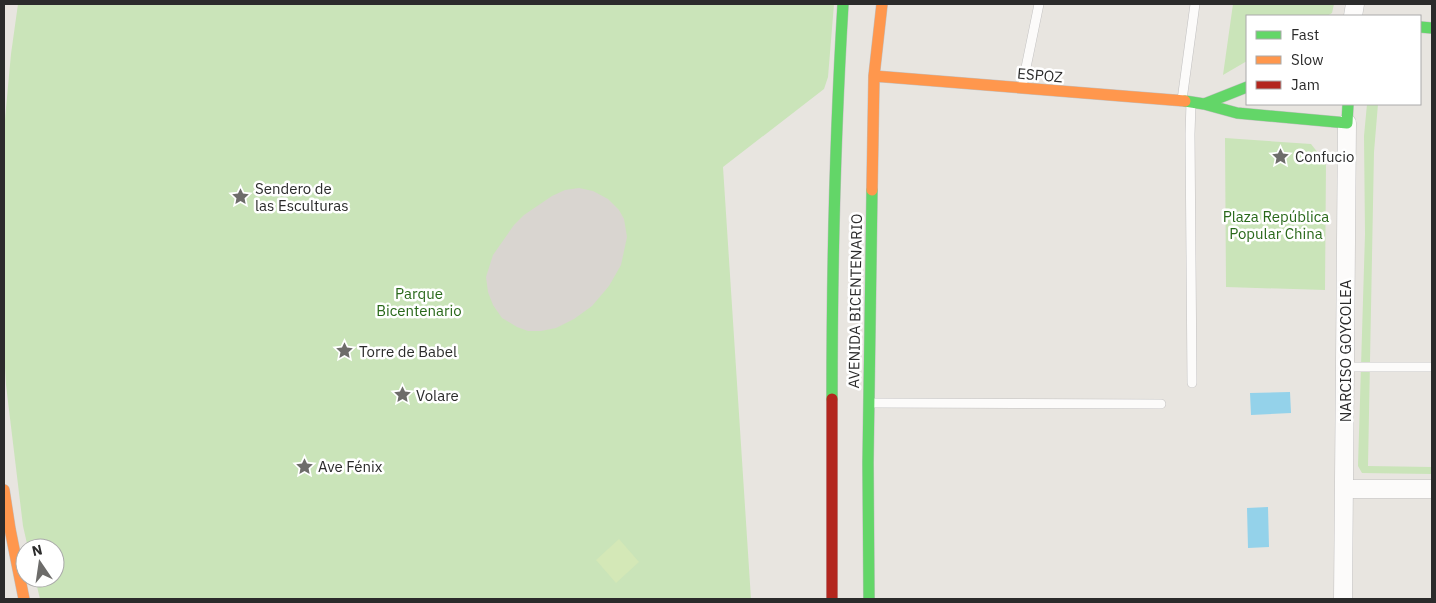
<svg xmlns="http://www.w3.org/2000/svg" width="1436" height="603" viewBox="0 0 1436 603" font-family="'IBM Plex Sans',sans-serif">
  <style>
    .green { fill: #cae4b9 }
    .pitch { fill: #d4e8b7 }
    .plaza { fill: #d9d5d0 }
    .water { fill: #94d2ea }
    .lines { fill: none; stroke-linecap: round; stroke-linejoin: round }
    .lane-casing { stroke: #c2c1c1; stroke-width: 10 }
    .street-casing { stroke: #c2c1c1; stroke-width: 19 }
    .fast-casing { stroke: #c2c1c1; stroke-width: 12 }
    .slow-casing { stroke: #c2c1c1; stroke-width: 12 }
    .jam-casing { stroke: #c2c1c1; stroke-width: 12 }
    .lane { stroke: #fcfbfa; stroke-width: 9 }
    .street { stroke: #fcfbfa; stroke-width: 18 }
    .fast { stroke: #63d668; stroke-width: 11 }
    .slow { stroke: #ff974d; stroke-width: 11 }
    .jam { stroke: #b3261e; stroke-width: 11 }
    .labels { text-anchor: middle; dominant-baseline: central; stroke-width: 5; stroke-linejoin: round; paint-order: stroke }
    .street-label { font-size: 15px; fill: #2b2b2b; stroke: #fff }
    .poi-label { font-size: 15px; fill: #2b2b2b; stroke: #fff; text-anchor: start }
    .park-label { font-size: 15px; fill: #29681a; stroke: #fff }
  </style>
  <rect width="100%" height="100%" fill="#e8e5e0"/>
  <path class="green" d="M18,4H834L828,77L824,89L723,167L751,599H40L35,578H55V548H28L23,526L6,385L4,350V130L11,54Z
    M1233,4H1334L1332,13L1327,16H1247V61L1223,75Z
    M1367,104H1378L1374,152L1368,466L1432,467V474L1362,473L1358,466L1365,234L1364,136Z
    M1225,138L1311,144L1326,163L1325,290L1226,287Z"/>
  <path class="pitch" d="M619,539L639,562L616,583L596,560Z"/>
  <path class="plaza" d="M579,188L593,191L608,199L619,210L624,219L627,237L621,265L609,286L592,306L574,319L556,328L541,331H528L517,327L502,318L493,305L488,292L486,277L493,255L514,225L524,215L552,196L565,190Z"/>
  <path class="water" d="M1290,392L1291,413L1251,415L1250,393Z
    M1268,507L1269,547L1248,548L1247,508Z"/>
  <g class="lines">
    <defs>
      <path id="lane" d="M1022,87L1039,4
        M1182,100L1195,4
        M1191,103L1190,134L1192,383
        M1345,367H1432
        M871,403L1161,404"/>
      <path id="street" d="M1353,16L1355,4
        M1344,489H1432
        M1343,599L1347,123"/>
      <path id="fast" d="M1420,27L1432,28
        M1185,101L1204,104L1237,113L1347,123L1348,104
        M1204,104L1247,87
        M832,399C832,267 835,136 843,4
        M869,599L868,463L872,190"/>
      <path id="slow" d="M874,76L1185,101
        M872,190L874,76L882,4
        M4,490L10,529L24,599"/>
      <path id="jam" d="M832,399V599"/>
    </defs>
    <use href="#lane" class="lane-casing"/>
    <use href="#street" class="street-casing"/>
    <use href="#fast" class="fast-casing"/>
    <use href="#slow" class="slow-casing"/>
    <use href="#jam" class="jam-casing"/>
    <use href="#lane" class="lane"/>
    <use href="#street" class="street"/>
    <use href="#fast" class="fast"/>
    <use href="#slow" class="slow"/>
    <use href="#jam" class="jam"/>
  </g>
  <defs>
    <symbol id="sight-bare" viewBox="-9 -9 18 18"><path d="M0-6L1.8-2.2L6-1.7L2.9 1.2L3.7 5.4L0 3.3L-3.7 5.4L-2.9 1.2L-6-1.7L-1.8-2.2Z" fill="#6d6c6a" stroke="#fff" stroke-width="2.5" paint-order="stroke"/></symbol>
  </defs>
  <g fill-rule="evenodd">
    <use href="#sight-bare" x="1268" y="144" width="25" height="25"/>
    <use href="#sight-bare" x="228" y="184" width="25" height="25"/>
    <use href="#sight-bare" x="332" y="338" width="25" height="25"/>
    <use href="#sight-bare" x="390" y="382" width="25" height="25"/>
    <use href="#sight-bare" x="292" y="454" width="25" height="25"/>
  </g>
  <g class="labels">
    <g class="street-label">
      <text transform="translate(1040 75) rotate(5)">ESPOZ</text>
      <text transform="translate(855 301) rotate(-89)">AVENIDA BICENTENARIO</text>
      <text transform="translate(1345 351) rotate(-90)">NARCISO GOYCOLEA</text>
    </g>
    <g class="poi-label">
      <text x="1295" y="156">Confucio</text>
      <text x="255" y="188">Sendero de<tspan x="255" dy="17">las Esculturas</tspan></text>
      <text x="359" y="351">Torre de Babel</text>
      <text x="416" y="395">Volare</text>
      <text x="318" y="466">Ave Fénix</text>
    </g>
    <g class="park-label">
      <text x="1276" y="216">Plaza República<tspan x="1276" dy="17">Popular China</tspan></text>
      <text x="419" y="293">Parque<tspan x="419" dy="17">Bicentenario</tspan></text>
    </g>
  </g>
  <rect width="1436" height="603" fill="none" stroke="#2b2b2b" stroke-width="10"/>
  <rect x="1246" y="15" width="175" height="90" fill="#ffffff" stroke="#aaaaaa"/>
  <rect x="1256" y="31" width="25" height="8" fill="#63d668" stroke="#aaaaaa"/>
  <text x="1291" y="40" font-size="15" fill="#2b2b2b">Fast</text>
  <rect x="1256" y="56" width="25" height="8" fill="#ff974d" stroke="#aaaaaa"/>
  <text x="1291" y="65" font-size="15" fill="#2b2b2b">Slow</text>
  <rect x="1256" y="81" width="25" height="8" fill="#b3261e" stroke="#aaaaaa"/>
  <text x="1291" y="90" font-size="15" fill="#2b2b2b">Jam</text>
  <g transform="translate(40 563) rotate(347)"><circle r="24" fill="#ffffff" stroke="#aaaaaa"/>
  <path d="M0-4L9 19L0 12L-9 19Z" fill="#6d6c6a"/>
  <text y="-8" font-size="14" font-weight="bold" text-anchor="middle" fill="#2b2b2b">N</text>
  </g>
</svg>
